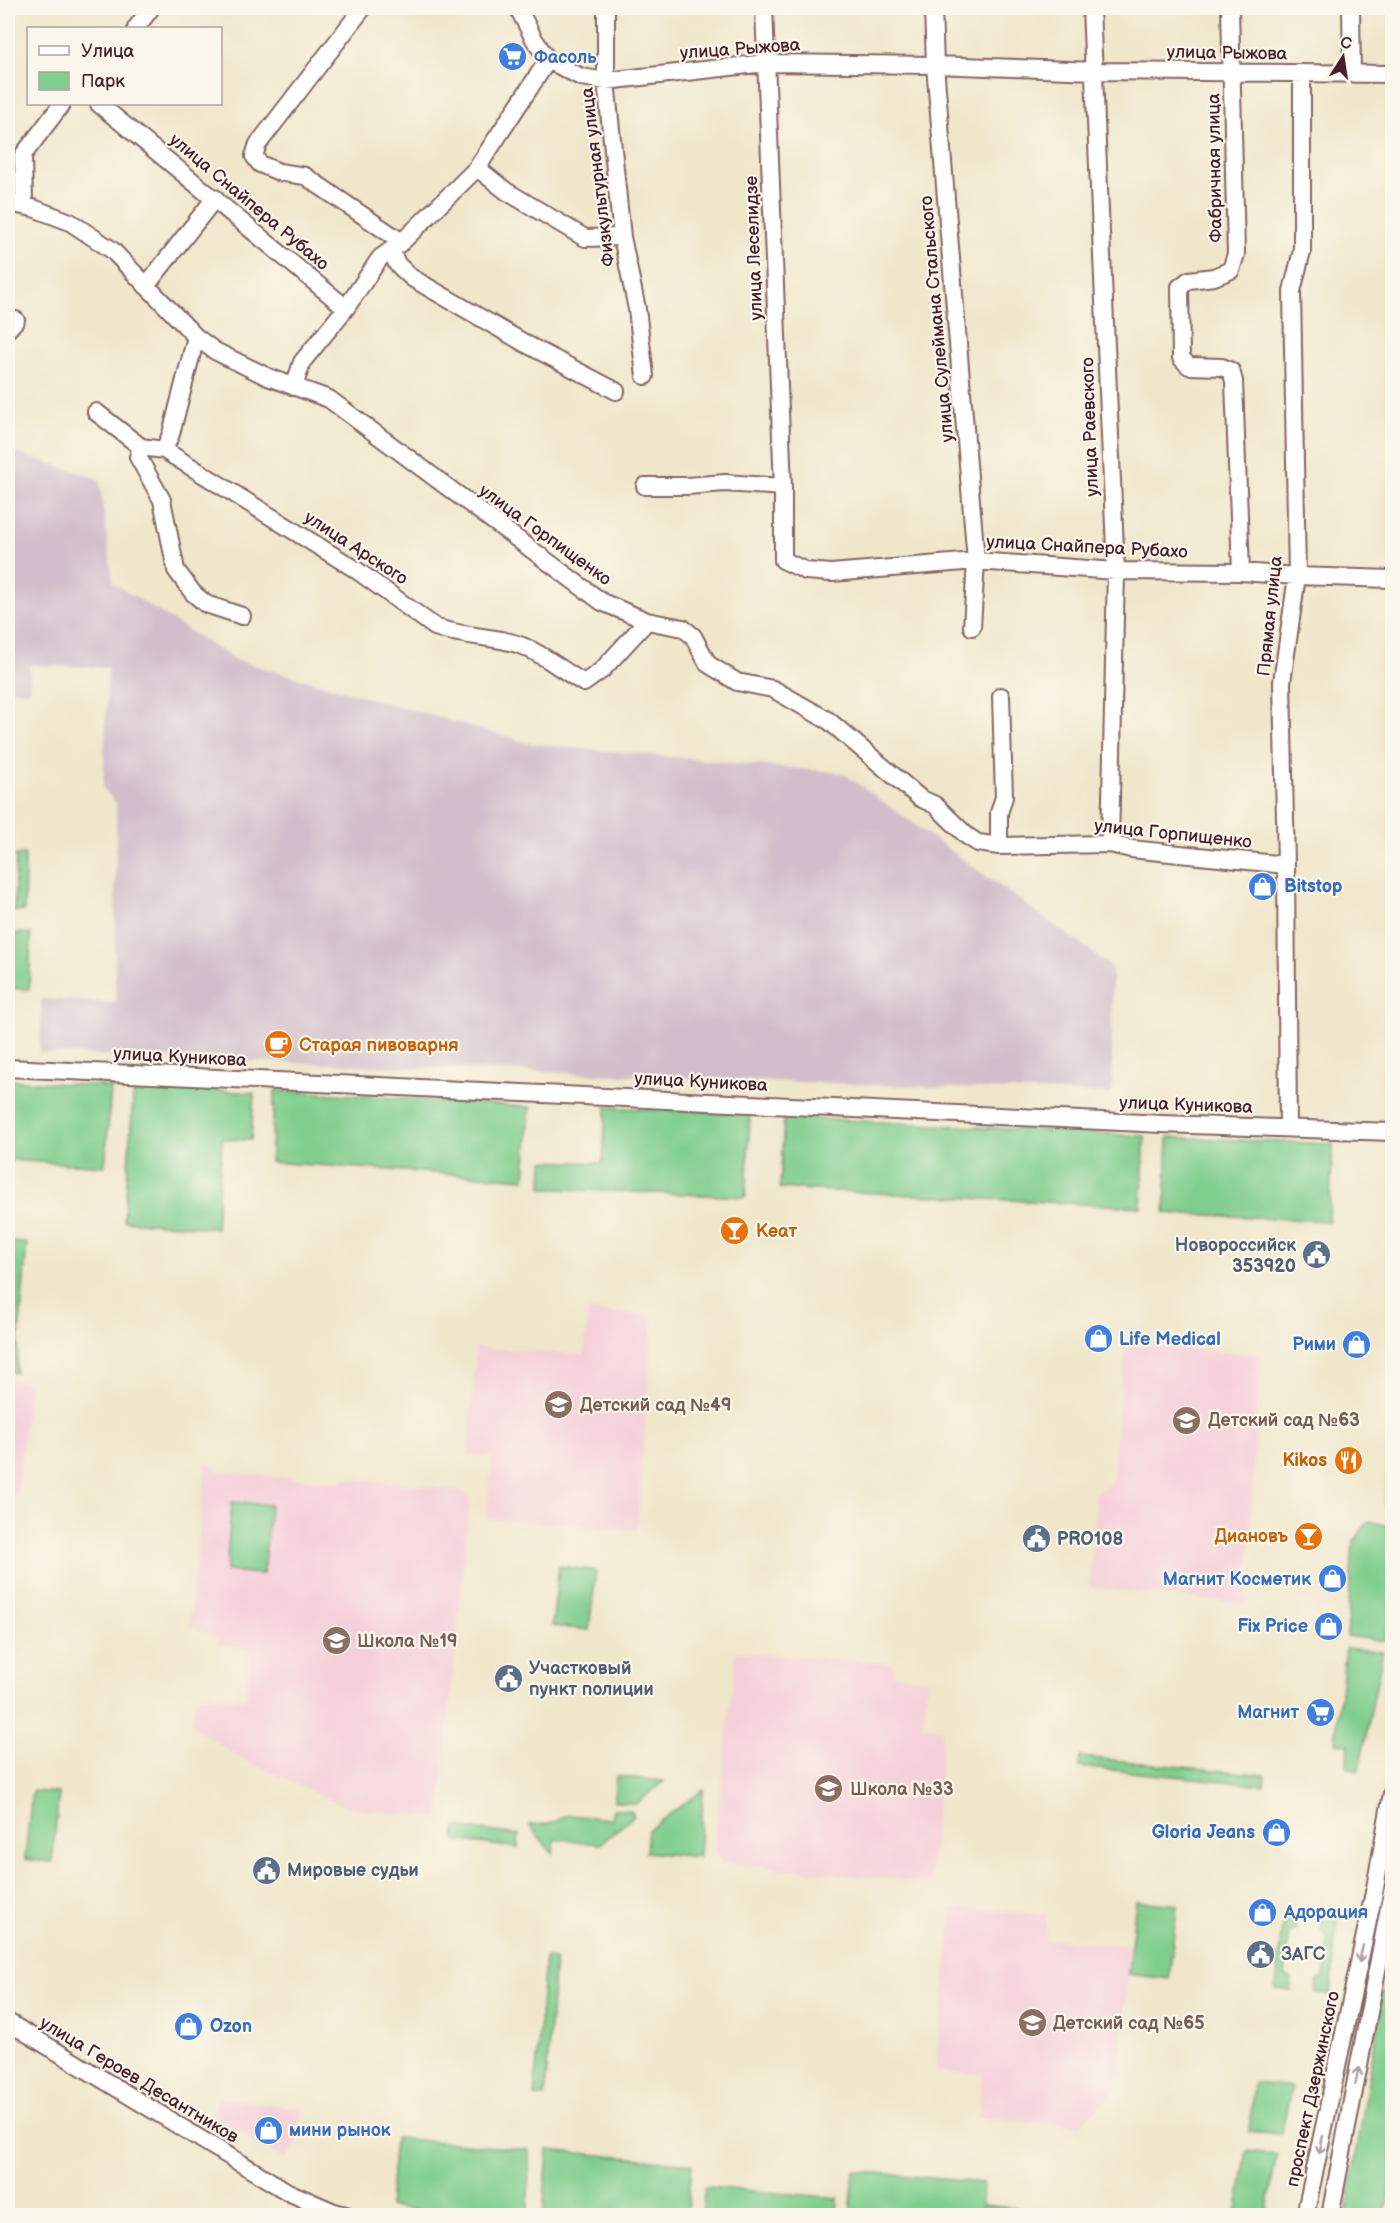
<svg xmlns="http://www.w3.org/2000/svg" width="1400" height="2223" viewBox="0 0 1400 2223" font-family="'Balsamiq Sans',sans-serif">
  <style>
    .built { fill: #f5cfd9 }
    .industrial { fill: #d1bdcb }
    .green { fill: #80ce8e; stroke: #65765c; stroke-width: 1.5 }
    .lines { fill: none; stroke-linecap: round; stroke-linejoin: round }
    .minor-casing { stroke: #846563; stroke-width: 20 }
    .minor { stroke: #fff; stroke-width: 16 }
    .oneway { stroke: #ae9aa0 }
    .labels { text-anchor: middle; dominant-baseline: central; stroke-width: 4.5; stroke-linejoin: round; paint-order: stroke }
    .street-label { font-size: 18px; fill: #4a1f2b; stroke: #fbf7ec }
    .shop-label { font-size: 18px; font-weight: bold; fill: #366cbe; stroke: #fbf7ec; text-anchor: start }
    .food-label { font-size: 18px; font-weight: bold; fill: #c56008; stroke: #fbf7ec; text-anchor: start }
    .service-label { font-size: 18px; font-weight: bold; fill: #4e5e75; stroke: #fbf7ec; text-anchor: start }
    .education-label { font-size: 18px; font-weight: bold; fill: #785e54; stroke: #fbf7ec; text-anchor: start }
  </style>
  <rect width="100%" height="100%" fill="#fbf7ec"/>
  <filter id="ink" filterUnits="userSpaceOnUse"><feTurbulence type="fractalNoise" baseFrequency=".0167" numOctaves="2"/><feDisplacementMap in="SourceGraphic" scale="12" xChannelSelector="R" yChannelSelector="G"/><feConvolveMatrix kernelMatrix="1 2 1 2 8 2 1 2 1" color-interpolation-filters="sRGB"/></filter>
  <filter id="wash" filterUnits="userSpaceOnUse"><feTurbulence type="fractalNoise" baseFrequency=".008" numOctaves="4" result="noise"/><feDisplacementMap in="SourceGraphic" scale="24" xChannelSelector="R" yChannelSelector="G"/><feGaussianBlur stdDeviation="1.35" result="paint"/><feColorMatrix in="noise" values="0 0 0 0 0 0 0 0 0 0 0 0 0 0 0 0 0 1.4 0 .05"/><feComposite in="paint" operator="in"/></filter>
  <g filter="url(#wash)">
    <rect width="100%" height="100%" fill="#f0e6ca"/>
    <path class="built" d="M588,1311L653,1316L637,1530L487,1519L492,1457L468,1455L476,1347L584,1355Z
      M1126,1344L1260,1355L1246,1604L1089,1587L1097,1492L1112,1484Z
      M8,1380L29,1382L17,1495L8,1494Z
      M208,1464L217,1469L219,1472L341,1482L345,1478L461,1491L470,1495L439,1818L346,1807L238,1757L191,1725L196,1696L246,1699L250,1649L220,1645L215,1637L196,1628L189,1627L206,1466Z
      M736,1652L893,1664V1675L928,1679L923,1726L943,1729L930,1883L720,1862L714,1850Z
      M953,1907L1047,1915L1046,1939L1131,1946L1117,2089L1080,2125L978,2118L982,2075L935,2071Z
      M217,2098L301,2108L297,2143L286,2159L215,2117Z"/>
    <path class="industrial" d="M8,450L99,479L113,583L235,660L532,744L843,773L1112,967V1094L39,1053L42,999L115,1003L116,803L103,788L108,668L30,665L29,691L8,689Z"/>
    <path class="green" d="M16,855H25L24,911H14Z
      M8,933L31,934L29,989L8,988Z
      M8,1080L111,1087L105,1166L8,1160Z
      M134,1085L254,1093L251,1140L222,1139L216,1228L124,1221Z
      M275,1090L530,1107L525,1179L270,1162Z
      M606,1107L750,1114L746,1197L542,1188L543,1161L603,1163Z
      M784,1117L1145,1136L1141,1207L780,1188Z
      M1168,1137L1333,1144L1329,1221L1165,1213Z
      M8,1242L27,1243L16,1373L8,1372Z
      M1392,1427V1507L1385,1506Z
      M232,1502L270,1505L263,1574L226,1571Z
      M1369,1521L1392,1527V1597L1385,1641L1347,1636L1353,1542Z
      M559,1566L596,1571L589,1630L552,1626Z
      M1346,1648L1383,1652L1359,1770L1346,1767L1349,1744L1335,1743Z
      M1080,1757L1265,1775L1264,1785L1079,1767Z
      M616,1776L664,1781L636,1804L614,1801Z
      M703,1790L699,1857L646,1852L648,1830Z
      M32,1791L59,1793L52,1862L25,1859Z
      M613,1809L631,1811L634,1816L600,1844L555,1839L553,1854L529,1825L549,1824L569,1815L611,1819Z
      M456,1827L519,1835L518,1848L455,1840Z
      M1136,1901L1177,1905L1169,1979L1128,1974Z
      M1283,1916L1297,1917L1296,1929L1289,1932L1285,1975L1292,1979L1291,1991L1276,1989Z
      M1322,1920L1337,1921L1331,1994L1316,1993L1317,1982L1324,1978L1328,1936L1321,1931Z
      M1392,1941V2174L1385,2215H1346Z
      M545,1958L555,1959L545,2097L534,2096Z
      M1254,2083L1292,2087L1281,2134L1249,2131Z
      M395,2138L529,2150L528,2209L523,2215H458L389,2207Z
      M548,2150L692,2164L687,2215H543Z
      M1247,2151L1277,2155L1266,2215H1236Z
      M854,2171L983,2183L982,2205L1089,2215H850Z
      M705,2187L838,2198L837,2215H702Z"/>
  </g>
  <g filter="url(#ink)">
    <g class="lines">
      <defs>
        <path id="minor" d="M363,8L258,144L254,156L260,164L279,172L305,176L402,242
          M518,8L534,39L548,60
          M606,8V81L622,237L637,309L645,376
          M764,8L783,487V560L806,571L831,573L976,561L1116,571L1241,572L1297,576L1392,579
          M933,8L935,65L976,561L972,627
          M1091,8L1116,571L1110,844
          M1230,8L1236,254L1231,270L1214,277L1189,280L1180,287L1181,358L1189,366L1222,367L1231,371L1234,381L1241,572
          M1351,8L1352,74
          M136,28L151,8
          M548,60L581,77L606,81L766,63L935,65L1095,71L1392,74
          M99,104L346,308
          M477,168L506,191L585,238L622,237
          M8,203L33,208L70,222L112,250L196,337L215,351L268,377L329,399L602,602L647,621L683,628L693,636L708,664L737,682L773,689L829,721L920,798L935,805L967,836L978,843L999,846L1110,844L1131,849L1286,865
          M24,206L23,155L62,104
          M391,250L397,264L412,278L526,344L616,391
          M146,286L215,198
          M8,329L16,320
          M294,387L302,362L346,308L380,258L402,242L477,168L548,60
          M96,412L141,447L164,450L355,569L435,627C464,638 499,635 527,648C547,657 565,672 584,683L602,670L647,621
          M141,447L138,457L162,500L176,570L193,593L206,604L242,616
          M164,450L171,434L196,337
          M645,486H687L725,483L783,487
          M999,846V813L1004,797L1001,696
          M8,1068L1162,1124L1392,1132
          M1288,1128L1286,865L1282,682L1297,576L1292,291L1302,251V73
          M8,2022L288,2192L334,2212L349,2216
          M1305,2216L1375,1888L1392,1793
          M1330,2216L1392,1892"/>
      </defs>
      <use href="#minor" class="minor-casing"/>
      <use href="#minor" class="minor"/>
    </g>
    <defs><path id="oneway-shaft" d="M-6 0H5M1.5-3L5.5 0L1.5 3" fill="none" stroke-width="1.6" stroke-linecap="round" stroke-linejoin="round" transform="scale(1.5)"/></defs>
    <g class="oneway">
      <use href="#oneway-shaft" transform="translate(1361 1954) rotate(102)"/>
      <use href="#oneway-shaft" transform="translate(1357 2076) rotate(-79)"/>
      <use href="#oneway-shaft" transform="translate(1321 2145) rotate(102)"/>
    </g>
  </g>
  <defs>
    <symbol id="supermarket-disc" viewBox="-11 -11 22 22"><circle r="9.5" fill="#3f7fe0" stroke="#fbf7ec"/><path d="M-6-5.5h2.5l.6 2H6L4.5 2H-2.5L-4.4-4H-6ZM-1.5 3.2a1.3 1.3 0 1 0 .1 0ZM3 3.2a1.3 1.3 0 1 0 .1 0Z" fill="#fff"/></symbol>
    <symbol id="shop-disc" viewBox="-11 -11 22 22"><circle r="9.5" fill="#3f7fe0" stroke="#fbf7ec"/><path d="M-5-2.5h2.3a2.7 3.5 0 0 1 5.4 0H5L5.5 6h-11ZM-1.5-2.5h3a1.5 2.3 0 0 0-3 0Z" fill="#fff"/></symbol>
    <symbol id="cafe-disc" viewBox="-11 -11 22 22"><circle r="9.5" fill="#e8710a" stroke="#fbf7ec"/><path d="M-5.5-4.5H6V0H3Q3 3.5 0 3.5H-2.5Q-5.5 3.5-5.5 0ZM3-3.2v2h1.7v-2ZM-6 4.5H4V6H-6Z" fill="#fff"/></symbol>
    <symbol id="bar-disc" viewBox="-11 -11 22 22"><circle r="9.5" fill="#e8710a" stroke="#fbf7ec"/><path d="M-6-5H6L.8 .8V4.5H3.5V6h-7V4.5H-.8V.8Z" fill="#fff"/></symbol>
    <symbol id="civic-disc" viewBox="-11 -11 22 22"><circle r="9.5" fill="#5c6f8a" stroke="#fbf7ec"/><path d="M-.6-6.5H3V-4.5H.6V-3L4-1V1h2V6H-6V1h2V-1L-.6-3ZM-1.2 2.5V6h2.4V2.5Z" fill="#fff"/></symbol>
    <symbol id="school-disc" viewBox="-11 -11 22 22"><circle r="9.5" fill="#8d6e63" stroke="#fbf7ec"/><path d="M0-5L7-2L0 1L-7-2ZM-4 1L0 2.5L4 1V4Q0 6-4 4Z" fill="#fff"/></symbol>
    <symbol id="restaurant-disc" viewBox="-11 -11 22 22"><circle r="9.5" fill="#e8710a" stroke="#fbf7ec"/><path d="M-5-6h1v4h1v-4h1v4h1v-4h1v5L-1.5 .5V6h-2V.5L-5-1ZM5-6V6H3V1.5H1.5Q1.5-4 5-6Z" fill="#fff"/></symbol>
  </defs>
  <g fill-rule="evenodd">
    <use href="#supermarket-disc" x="496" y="40" width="33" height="33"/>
    <use href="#shop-disc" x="1246" y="870" width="33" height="33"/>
    <use href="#cafe-disc" x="262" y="1028" width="33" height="33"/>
    <use href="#bar-disc" x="718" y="1214" width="33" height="33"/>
    <use href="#civic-disc" x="1300" y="1238" width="33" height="33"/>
    <use href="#shop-disc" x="1082" y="1322" width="33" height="33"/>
    <use href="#shop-disc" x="1340" y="1328" width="33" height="33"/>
    <use href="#school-disc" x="542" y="1388" width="33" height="33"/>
    <use href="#school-disc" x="1170" y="1404" width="33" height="33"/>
    <use href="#restaurant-disc" x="1332" y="1444" width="33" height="33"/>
    <use href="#bar-disc" x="1292" y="1520" width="33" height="33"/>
    <use href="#civic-disc" x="1020" y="1522" width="33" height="33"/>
    <use href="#shop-disc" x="1316" y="1562" width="33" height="33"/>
    <use href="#shop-disc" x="1312" y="1610" width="33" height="33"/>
    <use href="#school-disc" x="320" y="1624" width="33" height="33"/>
    <use href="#civic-disc" x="492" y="1662" width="33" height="33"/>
    <use href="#supermarket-disc" x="1304" y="1696" width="33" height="33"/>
    <use href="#school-disc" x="812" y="1772" width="33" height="33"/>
    <use href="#shop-disc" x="1260" y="1816" width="33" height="33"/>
    <use href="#civic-disc" x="250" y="1854" width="33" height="33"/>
    <use href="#shop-disc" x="1246" y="1896" width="33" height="33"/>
    <use href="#civic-disc" x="1244" y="1938" width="33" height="33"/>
    <use href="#school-disc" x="1016" y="2006" width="33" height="33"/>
    <use href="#shop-disc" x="172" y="2010" width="33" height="33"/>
    <use href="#shop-disc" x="252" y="2114" width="33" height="33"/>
  </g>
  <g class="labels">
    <g class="street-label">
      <text transform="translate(740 49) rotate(-4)">улица Рыжова</text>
      <text transform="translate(1227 53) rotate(1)">улица Рыжова</text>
      <text transform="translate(1215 168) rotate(-91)">Фабричная улица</text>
      <text transform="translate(598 177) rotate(-97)">Физкультурная улица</text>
      <text transform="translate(249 202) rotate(40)">улица Снайпера Рубахо</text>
      <text transform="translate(754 248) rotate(-92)">улица Леселидзе</text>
      <text transform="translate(937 319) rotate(-95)">улица Сулеймана Стальского</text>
      <text transform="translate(1090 427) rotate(-92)">улица Раевского</text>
      <text transform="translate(545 535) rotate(36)">улица Горпищенко</text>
      <text transform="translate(1087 547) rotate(3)">улица Снайпера Рубахо</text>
      <text transform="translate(356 548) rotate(33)">улица Арского</text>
      <text transform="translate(1270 616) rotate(-84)">Прямая улица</text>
      <text transform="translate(1173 834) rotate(6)">улица Горпищенко</text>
      <text transform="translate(180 1057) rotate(3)">улица Куникова</text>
      <text transform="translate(701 1082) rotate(3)">улица Куникова</text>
      <text transform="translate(1186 1105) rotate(2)">улица Куникова</text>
      <text transform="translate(139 2080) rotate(31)">улица Героев Десантников</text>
      <text transform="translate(1313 2089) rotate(-78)">проспект Дзержинского</text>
    </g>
    <g class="shop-label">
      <text x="534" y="57">Фасоль</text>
      <text x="1284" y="886">Bitstop</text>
      <text x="1119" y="1339">Life Medical</text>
      <text x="1336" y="1344" text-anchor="end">Рими</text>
      <text x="1311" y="1579" text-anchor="end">Магнит Косметик</text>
      <text x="1308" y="1626" text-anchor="end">Fix Price</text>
      <text x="1299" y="1712" text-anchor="end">Магнит</text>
      <text x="1255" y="1832" text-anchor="end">Gloria Jeans</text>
      <text x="1284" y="1912">Адорация</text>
      <text x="210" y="2026">Ozon</text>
      <text x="289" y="2130">мини рынок</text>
    </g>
    <g class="food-label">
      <text x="299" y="1045">Старая пивоварня</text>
      <text x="756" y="1231">Кеат</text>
      <text x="1327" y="1460" text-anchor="end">Kikos</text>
      <text x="1288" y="1536" text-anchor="end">Диановъ</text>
    </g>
    <g class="service-label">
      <text x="1296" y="1245" text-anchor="end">Новороссийск<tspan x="1296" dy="21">353920</tspan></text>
      <text x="1057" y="1539">PRO108</text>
      <text x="529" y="1668">Участковый<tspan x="529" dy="21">пункт полиции</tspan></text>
      <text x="287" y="1870">Мировые судьи</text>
      <text x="1281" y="1954">ЗАГС</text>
    </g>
    <g class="education-label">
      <text x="580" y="1405">Детский сад №49</text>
      <text x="1208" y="1420">Детский сад №63</text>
      <text x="357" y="1641">Школа №19</text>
      <text x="850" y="1789">Школа №33</text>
      <text x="1053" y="2023">Детский сад №65</text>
    </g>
  </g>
  <rect width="1400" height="2223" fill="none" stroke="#fbf7ec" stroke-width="30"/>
  <rect x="27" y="27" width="195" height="78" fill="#fbf7ec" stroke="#b4a19f" stroke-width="1.5"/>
  <rect x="39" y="46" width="30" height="9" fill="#ffffff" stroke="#b4a19f" stroke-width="1.5"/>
  <text x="81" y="57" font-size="18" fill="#4a1f2b">Улица</text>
  <rect x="39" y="72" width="30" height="18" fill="#80ce8e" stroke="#b4a19f" stroke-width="1.5"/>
  <text x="81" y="87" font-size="18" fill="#4a1f2b">Парк</text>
  <g transform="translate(1343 57) rotate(12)" stroke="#fbf7ec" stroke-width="4.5" paint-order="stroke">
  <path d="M0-4.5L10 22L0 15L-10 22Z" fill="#4a1f2b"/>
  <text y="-9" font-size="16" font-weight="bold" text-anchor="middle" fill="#4a1f2b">С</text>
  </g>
</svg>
